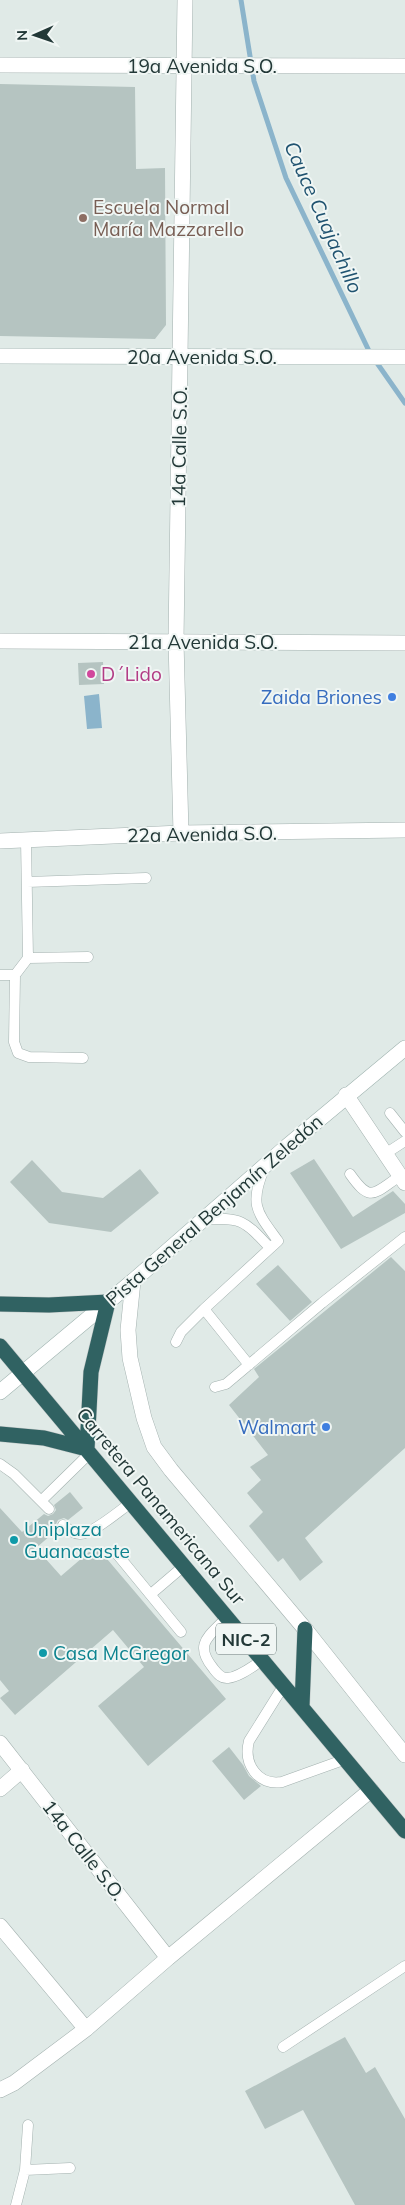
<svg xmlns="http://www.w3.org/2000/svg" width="405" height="2205" viewBox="0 0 405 2205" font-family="Mulish,sans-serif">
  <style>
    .water { fill: #8bb4cb }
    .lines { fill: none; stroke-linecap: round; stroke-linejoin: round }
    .stream { stroke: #8bb4cb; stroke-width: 5 }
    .building { fill: #b5c4c1 }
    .lane-casing { stroke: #a3b1af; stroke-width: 11 }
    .street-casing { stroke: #a3b1af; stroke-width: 16 }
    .secondary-casing { stroke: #a0b4b1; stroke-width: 16 }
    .highway-casing { stroke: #c1c7c7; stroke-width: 16 }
    .lane { stroke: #fff; stroke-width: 10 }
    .street { stroke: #fff; stroke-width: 15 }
    .secondary { stroke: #fff; stroke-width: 15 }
    .highway { stroke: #306262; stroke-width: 15 }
    .education-dot { fill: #8d6e63; stroke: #f0f6f4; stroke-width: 2 }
    .hotel-dot { fill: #d1479c; stroke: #f0f6f4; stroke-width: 2 }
    .shop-dot { fill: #3f7fe0; stroke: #f0f6f4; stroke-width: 2 }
    .culture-dot { fill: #0f9aa8; stroke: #f0f6f4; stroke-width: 2 }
    .labels { text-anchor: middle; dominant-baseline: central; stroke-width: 4; stroke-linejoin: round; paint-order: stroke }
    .shield { fill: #f0f6f4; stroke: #607170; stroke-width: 1 }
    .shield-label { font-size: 18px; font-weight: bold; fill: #223837 }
    .street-label { font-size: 19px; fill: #223837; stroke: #f0f6f4 }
    .education-label { font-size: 19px; fill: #785e54; stroke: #f0f6f4; text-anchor: start }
    .hotel-label { font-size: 19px; fill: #b23c85; stroke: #f0f6f4; text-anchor: start }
    .shop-label { font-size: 19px; fill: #366cbe; stroke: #f0f6f4; text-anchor: end }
    .culture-label { font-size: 19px; fill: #0d838f; stroke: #f0f6f4; text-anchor: start }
    .water-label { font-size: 20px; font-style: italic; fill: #205370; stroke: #f0f6f4 }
  </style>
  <rect width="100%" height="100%" fill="#e0eae7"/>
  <path class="water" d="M99,694L102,728L87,729L84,696Z"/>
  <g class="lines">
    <path class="stream" d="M241,0L254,81L286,178L370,353L405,403"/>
  </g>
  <path class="building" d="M0,84L135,87L136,169L165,168L166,325L155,339L0,336Z
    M103,662L104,684L79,685L78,663Z
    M314,1159L353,1217L393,1191L405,1204V1213L341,1249L290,1173Z
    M32,1160L62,1192L103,1198L140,1169L159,1193L111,1232L49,1223L10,1182Z
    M391,1257L405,1271V1448L305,1538L323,1562L300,1581L283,1558L278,1562L249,1526L263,1512L247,1493L261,1480L250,1467L268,1455L229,1405L259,1377L254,1369Z
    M278,1265L312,1302L290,1321L256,1284Z
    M70,1492L83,1508L68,1520L64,1518L58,1520L56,1524L58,1529L36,1548L61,1576L96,1546L226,1699L148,1766L98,1706L144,1667L113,1630L15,1715L0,1698L9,1691L0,1680V1508L22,1532L44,1514L48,1516L53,1514L56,1510L54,1505Z
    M229,1747L243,1765L249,1776L261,1786L244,1800L212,1761Z
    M345,2037L366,2073L375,2067L405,2119V2205H355L303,2110L265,2129L245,2091Z"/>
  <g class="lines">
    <defs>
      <path id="lane" d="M26,840L28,958L15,975L14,1042L18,1053L29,1057L83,1058
        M27,882L146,878
        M28,958L88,957
        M0,975H15
        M390,1113L405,1132
        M385,1154L405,1141
        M350,1174C371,1204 374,1193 400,1176
        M203,1220C241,1216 245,1221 270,1248
        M204,1309L249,1365
        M176,1342L181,1332L204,1309L278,1241C257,1212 249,1205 264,1169
        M215,1387L226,1384L322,1303L405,1237
        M0,1464L14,1474L49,1509
        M42,1500L90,1453
        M63,1525C68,1529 73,1534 80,1534C93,1534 120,1510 132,1502
        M117,1554L181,1632
        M151,1594L185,1565
        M227,1617C210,1636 193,1643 213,1668C217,1673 221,1679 228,1678C240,1677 254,1665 263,1660
        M284,1685L249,1741C243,1764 258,1786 282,1782L346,1759
        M283,2047L405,1966
        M25,2170L28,2125
        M16,2205L25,2170L70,2168"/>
      <path id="street" d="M0,65L405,66
        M0,641L405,643
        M181,833L176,641L185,0
        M0,841L181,833L405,830
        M346,1095L405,1183
        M133,1281L128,1330L130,1358L144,1418L154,1447L171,1470L305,1629L405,1755
        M0,1743L168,1958
        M0,1789L22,1770
        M0,1926L86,2029
        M0,2090L14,2083L86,2029L168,1958L371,1790"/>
      <path id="secondary" d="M0,356L405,357
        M0,1392L133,1281L285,1148L405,1048"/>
      <path id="highway" d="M0,1304L49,1305L108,1302L91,1372L87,1449
        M0,1346L405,1831
        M0,1434L44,1438L87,1449
        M302,1706L305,1629"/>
    </defs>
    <use href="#lane" class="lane-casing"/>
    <use href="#street" class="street-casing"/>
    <use href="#secondary" class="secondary-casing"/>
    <use href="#highway" class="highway-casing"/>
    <use href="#lane" class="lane"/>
    <use href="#street" class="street"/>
    <use href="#secondary" class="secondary"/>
    <use href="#highway" class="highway"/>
  </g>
  <circle class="education-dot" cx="83" cy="218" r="5"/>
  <circle class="hotel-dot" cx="91" cy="674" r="5"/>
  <g class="shop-dot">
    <circle cx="392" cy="697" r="5"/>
    <circle cx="326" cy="1427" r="5"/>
  </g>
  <g class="culture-dot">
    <circle cx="14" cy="1540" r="5"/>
    <circle cx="43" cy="1653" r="5"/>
  </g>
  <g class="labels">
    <rect class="shield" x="216" y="1623.5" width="60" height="31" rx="4"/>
    <g class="shield-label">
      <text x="246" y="1639">NIC-2</text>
    </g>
    <g class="street-label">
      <text x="202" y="66">19a Avenida S.O.</text>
      <text x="202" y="357">20a Avenida S.O.</text>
      <text transform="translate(179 447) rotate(-89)">14a Calle S.O.</text>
      <text x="203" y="642">21a Avenida S.O.</text>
      <text transform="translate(202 834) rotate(-1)">22a Avenida S.O.</text>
      <text transform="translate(214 1210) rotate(-41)">Pista General Benjamín Zeledón</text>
      <text transform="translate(161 1506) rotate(50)">Carretera Panamericana Sur</text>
      <text transform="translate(84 1850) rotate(52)">14a Calle S.O.</text>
    </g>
    <g class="education-label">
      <text x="93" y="207">Escuela Normal<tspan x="93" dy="22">María Mazzarello</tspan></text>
    </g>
    <g class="hotel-label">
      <text x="101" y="674">D´Lido</text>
    </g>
    <g class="shop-label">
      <text x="382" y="697">Zaida Briones</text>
      <text x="316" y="1427">Walmart</text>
    </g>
    <g class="culture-label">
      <text x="24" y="1529">Uniplaza<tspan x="24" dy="22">Guanacaste</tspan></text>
      <text x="53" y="1653">Casa McGregor</text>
    </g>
    <g class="water-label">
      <text transform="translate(324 217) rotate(66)">Cauce Cuajachillo</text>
    </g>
  </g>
  <g transform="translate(35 35) rotate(268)" stroke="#f0f6f4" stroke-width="4" paint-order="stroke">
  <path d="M0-4L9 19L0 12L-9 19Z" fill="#223837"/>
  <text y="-8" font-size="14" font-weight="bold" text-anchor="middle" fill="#223837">N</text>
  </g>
</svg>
